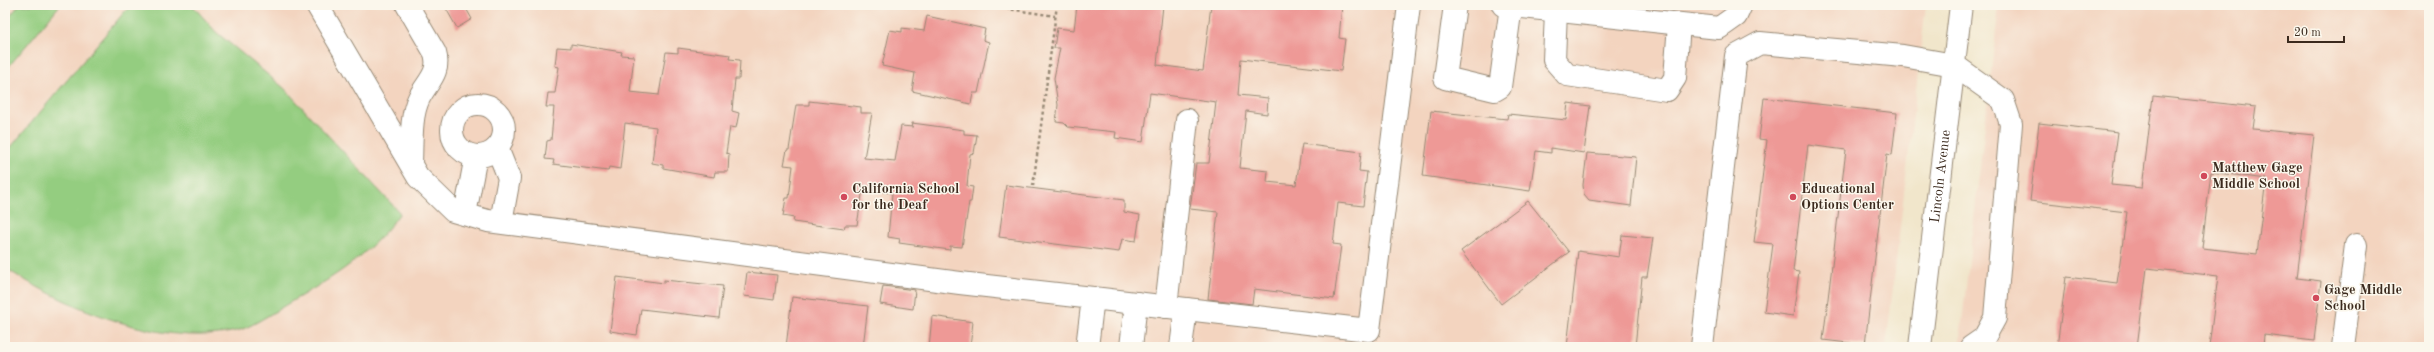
<svg xmlns="http://www.w3.org/2000/svg" width="2434" height="352" viewBox="0 0 2434 352" font-family="'Old Standard TT',serif">
  <style>
    .built { fill: #f3d4bf }
    .green { fill: #94cd80; stroke: #687c4f }
    .building { fill: #ee9996; fill-rule: evenodd }
    .lines { fill: none; stroke-linecap: round; stroke-linejoin: round }
    .minor-casing { stroke: #968874; stroke-width: 24 }
    .path { stroke: #968874; stroke-width: 2.5; stroke-dasharray: 3 3; stroke-linecap: butt }
    .minor { stroke: #fff; stroke-width: 22 }
    .poi-dot { fill: #d1495b; stroke: #fbf7ec; stroke-width: 1.5 }
    .labels { text-anchor: middle; dominant-baseline: central; stroke-width: 3; stroke-linejoin: round; paint-order: stroke }
    .poi-label { font-size: 14px; font-weight: bold; fill: #3b2a1e; stroke: #fbf7ec; text-anchor: start }
    .street-label { font-size: 14px; fill: #3b2a1e; stroke: #fbf7ec }
  </style>
  <rect width="100%" height="100%" fill="#fbf7ec"/>
  <filter id="ink" filterUnits="userSpaceOnUse"><feTurbulence type="fractalNoise" baseFrequency=".025" numOctaves="2"/><feDisplacementMap in="SourceGraphic" scale="8" xChannelSelector="R" yChannelSelector="G"/><feConvolveMatrix kernelMatrix="1 2 1 2 8 2 1 2 1" color-interpolation-filters="sRGB"/></filter>
  <filter id="wash" filterUnits="userSpaceOnUse"><feTurbulence type="fractalNoise" baseFrequency=".012" numOctaves="4" result="noise"/><feDisplacementMap in="SourceGraphic" scale="16" xChannelSelector="R" yChannelSelector="G"/><feGaussianBlur stdDeviation="0.9" result="paint"/><feColorMatrix in="noise" values="0 0 0 0 0 0 0 0 0 0 0 0 0 0 0 0 0 1.4 0 .05"/><feComposite in="paint" operator="in"/></filter>
  <g filter="url(#wash)">
    <rect width="100%" height="100%" fill="#f1e6cb"/>
    <path class="built" d="M5,5H1926L1886,347H5Z
      M1999,5H2429V347H1959Z"/>
    <path class="green" d="M19,5H60L5,71V22Z
      M136,5H190L194,7L216,32L284,88L400,213C372,252 342,272 301,296C286,304 254,326 240,330C165,350 68,308 5,268V154L126,10Z"/>
    <g id="blocks">
      <path class="building" d="M444,5H464L472,19L457,28Z
        M1077,5H1163L1157,65L1203,71L1211,5H1342L1339,38L1345,39L1341,71L1241,59L1238,95L1268,98L1267,114L1246,111L1240,168L1268,171L1267,182L1296,185L1302,144L1361,152L1359,171L1367,172L1363,206L1338,203L1333,244L1341,245L1334,299L1254,289L1252,304L1208,299L1218,212L1190,209L1196,163H1209L1216,102L1150,93L1143,142L1115,138L1116,132L1068,127L1064,123L1056,122L1058,105L1054,78L1060,48H1054L1057,28L1074,30Z
        M927,16L985,29L983,40L989,42L978,93H973L971,104L912,91L915,73L882,66L890,30L902,32V28L924,31Z
        M571,44L622,52L621,55L634,56L630,92L659,95L666,52L678,53V48L730,55L729,59L740,60L739,79H735L732,111L739,113L736,128L730,127L726,153L729,154L728,172H715L714,177L663,168V165L652,163L656,127L625,123L620,169L609,167L608,171L553,164L554,160L545,159L547,141L551,140L554,107H546L548,93H555L559,67L555,66L557,47L571,48Z
        M2153,96L2256,107L2253,129L2314,135L2297,278L2321,281L2314,341L2264,335L2263,347H2209L2218,276L2147,268L2137,347H2057L2066,277L2117,283L2127,212L2030,201L2039,123L2118,132L2111,185L2142,188ZM2211,172L2266,179L2257,254L2202,248Z
        M1764,98L1897,113L1892,155L1887,154L1865,345L1823,340L1846,150L1808,145L1793,271L1799,272L1793,316L1764,312L1773,244L1754,242L1767,140L1759,139Z
        M809,101L861,107V113H872L864,158L895,161L901,126L913,127L912,123L964,130V134L977,135L974,153L970,154L967,186L973,187L971,202H969L962,247L950,246V250L899,243L900,239L888,237L892,193L863,189L857,225H845L844,229L793,222L794,218L783,216L786,198H789L793,166L784,165L787,150H789L796,105H809Z
        M1568,103L1590,106L1584,153L1551,148V153L1536,151L1530,191L1423,176L1431,111L1507,119L1508,114L1566,120Z
        M1587,153L1636,157L1631,206L1589,200L1584,194L1583,185Z
        M1006,185L1124,200V212L1140,215L1136,241L1122,239L1119,252L999,237Z
        M1528,201L1569,252L1501,304L1461,251Z
        M1622,235L1653,238L1647,277H1642L1635,347H1567L1578,251L1619,257Z
        M747,272L777,275L774,300L744,296Z
        M617,277L664,283V280L723,286L719,318L641,309L637,335L610,331Z
        M883,286L915,290L913,309L880,304Z
        M792,297L868,306L863,347H786Z
        M932,316L973,322L970,347H929Z"/>
    </g>
  </g>
  <g filter="url(#ink)">
    <use href="#blocks" fill-opacity="0" stroke="#968874" stroke-width="1"/>
    <g class="lines">
      <defs>
        <g id="minor">
          <path d="M317,5L418,177L453,211L488,221L960,283L1093,298"/>
          <path d="M407,5L435,53C441,73 427,82 419,98C410,116 412,144 411,163"/>
          <path d="M1455,5L1445,78L1495,90L1500,87L1511,6"/>
          <path d="M1503,5L1719,28L1736,16L1741,5"/>
          <path d="M1556,11L1554,60L1567,75L1667,90L1675,78L1679,24"/>
          <circle cx="478" cy="130" r="26"/>
          <path d="M497,148L509,178L501,222"/>
          <path d="M465,214L476,156"/>
          <path d="M1166,307L1187,120"/>
          <path d="M1186,309L1369,330L1409,5"/>
          <path d="M1087,347L1093,298L1186,309L1181,347"/>
          <path d="M1131,347L1136,303"/>
          <path d="M1702,347L1736,56L1760,43L1903,56L1954,65L2003,100L2011,124L1995,318L1984,338L1971,347"/>
          <path id="s1" d="M1920,347L1961,5"/>
          <path d="M2343,347L2356,245"/>
        </g>
      </defs>
      <use href="#minor" class="minor-casing"/>
      <path class="path" d="M982,5L1055,16
        M1033,186L1057,5"/>
      <use href="#minor" class="minor"/>
    </g>
  </g>
  <g class="poi-dot">
    <circle cx="2204" cy="176" r="4"/>
    <circle cx="844" cy="197" r="4"/>
    <circle cx="1793" cy="197" r="4"/>
    <circle cx="2316" cy="298" r="4"/>
  </g>
  <g class="labels">
    <g class="poi-label">
      <text x="2212" y="168">Matthew Gage<tspan x="2212" dy="16">Middle School</tspan></text>
      <text x="852" y="189">California School<tspan x="852" dy="16">for the Deaf</tspan></text>
      <text x="1801" y="189">Educational<tspan x="1801" dy="16">Options Center</tspan></text>
      <text x="2324" y="290">Gage Middle<tspan x="2324" dy="16">School</tspan></text>
    </g>
    <g class="street-label">
      <text stroke="none"><textPath href="#s1" startOffset="172">Lincoln Avenue</textPath></text>
    </g>
  </g>
  <rect width="2434" height="352" fill="none" stroke="#fbf7ec" stroke-width="20"/>
  <path d="M2288 36v6h56v-6" fill="none" stroke="#3b2a1e" stroke-width="2"/>
  <text x="2294" y="36" font-size="12" fill="#3b2a1e" stroke="#fbf7ec" stroke-width="3" paint-order="stroke">20 m</text>
</svg>
